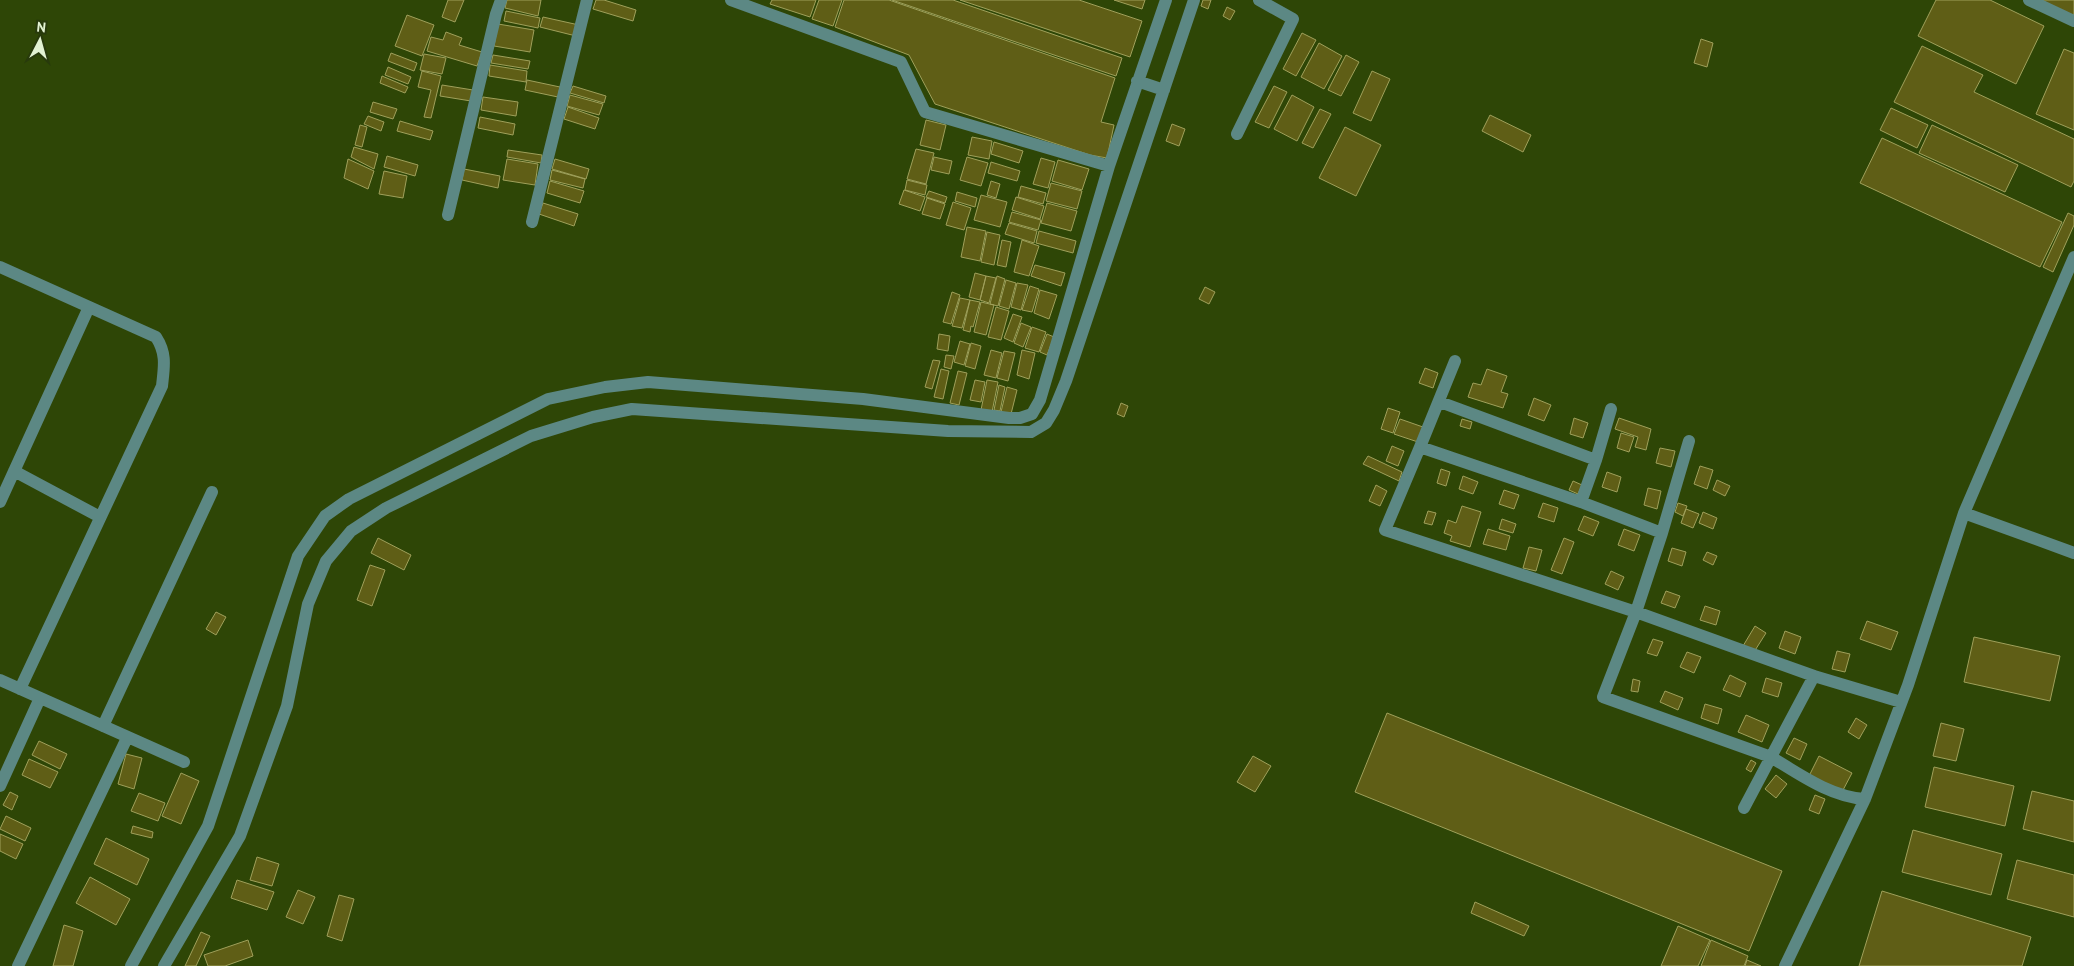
<svg xmlns="http://www.w3.org/2000/svg" width="2074" height="966" viewBox="0 0 2074 966" font-family="'PT Sans',sans-serif">
  <style>
    .building { fill: #5f5e16; stroke: #9fa05b }
    .lines { fill: none; stroke-linecap: round; stroke-linejoin: round }
    .minor { stroke: #5c8884; stroke-width: 12 }
  </style>
  <rect width="100%" height="100%" fill="#2e4606"/>
  <path class="building" d="M448,0H464L455,22L442,17Z
    M507,0H541L538,16L505,8Z
    M596,0H604L636,10L633,21L593,9Z
    M772,0H816L810,17L770,4Z
    M819,0H842L833,26L812,19Z
    M844,0H889L1115,78L1101,122L1114,125L1107,158L1090,155L935,104L909,55L835,27Z
    M892,0H953L1122,58L1116,76Z
    M960,0H1079L1142,21L1130,57Z
    M1114,0H1145L1142,9Z
    M1203,0H1211L1208,9L1201,6Z
    M1936,0H1990L2044,26L2016,84L1918,36Z
    M2041,0H2074V14L2073,16Z
    M1227,7L1235,11L1230,20L1223,16Z
    M506,11L540,18L538,28L504,21Z
    M407,15L434,25L422,56L395,46Z
    M543,17L579,25L576,36L540,27Z
    M498,24L534,30L530,52L494,46Z
    M446,32L462,38L459,45L482,52L477,66L427,51L431,37L443,40Z
    M1302,33L1316,40L1296,76L1283,69Z
    M1701,39L1713,43L1707,67L1694,63Z
    M1319,43L1342,56L1324,89L1301,77Z
    M1922,46L1983,75L1974,92L2074,139V181L2071,187L1894,102Z
    M2064,49L2074,53V130L2036,114Z
    M391,53L417,63L414,71L388,61Z
    M424,54L446,58L442,74L420,70Z
    M493,55L530,61L528,69L491,63Z
    M1346,55L1359,62L1341,96L1328,90Z
    M490,65L527,71L526,82L489,76Z
    M388,67L411,77L408,84L385,75Z
    M422,71L441,76L431,118L424,117L431,90L418,87Z
    M1372,71L1390,79L1371,121L1353,113Z
    M382,76L408,87L405,93L380,83Z
    M527,80L560,87L558,97L525,90Z
    M442,85L473,90L471,101L440,96Z
    M573,86L606,96L604,103L570,93Z
    M1274,86L1287,92L1269,128L1255,122Z
    M570,95L603,104L599,115L567,106Z
    M1292,95L1314,107L1297,141L1274,129Z
    M483,97L518,102L516,116L481,110Z
    M373,102L397,109L393,119L370,112Z
    M568,107L599,118L595,129L564,119Z
    M1891,108L1928,125L1917,148L1880,130Z
    M1320,109L1331,114L1313,148L1302,143Z
    M1490,115L1531,135L1523,152L1482,131Z
    M368,116L384,122L381,131L364,124Z
    M480,117L515,124L513,135L478,128Z
    M926,120L946,125L940,150L920,145Z
    M400,121L433,131L430,140L397,131Z
    M1172,124L1185,129L1179,146L1166,141Z
    M360,125L367,127L362,147L355,145Z
    M1932,125L2018,165L2005,192L1919,153Z
    M1345,127L1381,145L1356,196L1319,178Z
    M972,137L992,141L989,159L968,155Z
    M1882,138L2062,222L2040,267L1860,183Z
    M994,142L1023,151L1019,163L991,154Z
    M354,147L378,154L374,169L351,157Z
    M916,149L934,153L926,184L907,179Z
    M508,150L542,155L541,163L507,157Z
    M387,156L418,165L415,176L384,167Z
    M934,157L952,161L949,174L931,170Z
    M967,157L988,163L981,186L960,180Z
    M1041,158L1055,162L1048,188L1033,184Z
    M348,159L374,171L368,189L344,178Z
    M507,159L538,164L535,185L503,180Z
    M555,159L589,169L586,179L552,169Z
    M1058,160L1089,169L1082,190L1052,181Z
    M991,162L1020,171L1017,181L988,173Z
    M464,169L500,176L498,188L462,180Z
    M552,170L585,179L583,188L550,180Z
    M384,171L407,176L403,198L379,194Z
    M907,180L927,185L925,195L905,190Z
    M550,181L584,191L580,203L547,193Z
    M991,181L1000,184L996,198L987,195Z
    M1051,183L1082,191L1077,209L1046,201Z
    M1021,186L1046,193L1043,204L1018,197Z
    M904,190L925,197L920,211L899,204Z
    M929,191L947,197L945,203L926,197Z
    M957,192L977,198L975,207L955,201Z
    M981,195L1007,202L1000,227L974,220Z
    M1016,197L1044,206L1040,219L1012,210Z
    M927,198L945,204L940,219L922,214Z
    M953,202L971,208L964,230L946,225Z
    M543,203L578,214L574,226L539,214Z
    M1047,203L1077,211L1071,231L1041,223Z
    M1012,212L1041,220L1038,230L1009,222Z
    M2068,213L2074,216V225L2053,272L2043,267Z
    M1009,223L1037,231L1034,243L1005,234Z
    M967,227L986,231L980,261L961,257Z
    M1039,231L1076,241L1073,253L1036,243Z
    M987,232L1000,235L994,265L981,262Z
    M1002,240L1011,242L1006,267L997,265Z
    M1022,240L1039,246L1029,276L1014,272Z
    M1035,265L1065,273L1061,286L1031,276Z
    M975,273L986,276L980,300L969,297Z
    M986,276L996,278L989,303L980,300Z
    M997,276L1005,279L998,306L990,304Z
    M1006,280L1016,283L1009,309L999,306Z
    M1017,283L1028,285L1021,310L1011,307Z
    M1030,286L1039,289L1032,312L1022,310Z
    M1205,287L1215,292L1209,304L1199,299Z
    M1040,290L1057,295L1049,319L1034,313Z
    M952,292L960,295L951,324L943,322Z
    M960,298L970,300L962,328L952,326Z
    M970,300L980,302L973,327L971,326L970,332L963,330Z
    M981,302L994,305L986,335L974,332Z
    M996,307L1009,311L1001,340L988,337Z
    M1013,314L1022,317L1013,342L1004,338Z
    M1021,323L1031,327L1023,347L1014,343Z
    M1032,327L1046,332L1039,352L1025,348Z
    M939,334L950,336L948,351L937,349Z
    M1047,334L1054,337L1047,355L1040,352Z
    M960,341L970,344L964,365L954,362Z
    M971,343L981,346L975,369L965,366Z
    M991,350L1002,353L996,378L984,375Z
    M1022,350L1035,353L1029,379L1017,375Z
    M1004,351L1015,353L1008,381L997,378Z
    M946,355L954,356L951,369L944,367Z
    M933,360L940,361L932,389L925,387Z
    M1425,368L1438,373L1433,388L1419,383Z
    M941,369L949,371L943,399L934,397Z
    M1487,369L1507,376L1501,392L1508,394L1503,408L1468,397L1473,383L1481,385Z
    M958,371L967,373L959,405L950,403Z
    M975,380L985,382L981,402L970,400Z
    M987,380L998,382L992,412L981,410Z
    M999,385L1005,387L1000,411L994,410Z
    M1007,387L1017,390L1011,414L1001,412Z
    M1534,398L1551,405L1544,421L1528,415Z
    M1121,403L1128,406L1124,417L1117,414Z
    M1388,408L1400,412L1393,433L1381,429Z
    M1574,418L1588,423L1583,438L1570,434Z
    M1619,418L1651,429L1646,450L1635,447L1638,437L1615,429Z
    M1400,419L1423,427L1418,442L1394,434Z
    M1462,419L1472,422L1470,429L1460,426Z
    M1621,433L1634,437L1629,452L1617,448Z
    M1392,446L1404,451L1398,466L1386,461Z
    M1660,448L1675,451L1671,467L1656,463Z
    M1368,456L1402,472L1399,481L1363,464Z
    M1700,466L1713,470L1707,489L1694,484Z
    M1441,469L1450,472L1446,486L1437,483Z
    M1607,472L1621,477L1617,492L1602,487Z
    M1463,476L1478,482L1473,494L1459,489Z
    M1717,480L1730,486L1725,496L1713,490Z
    M1573,481L1582,485L1578,494L1569,490Z
    M1376,485L1387,491L1380,506L1369,501Z
    M1648,488L1661,491L1657,509L1644,505Z
    M1504,490L1519,495L1514,509L1499,504Z
    M1543,503L1558,508L1554,522L1538,517Z
    M1678,503L1687,506L1683,516L1675,512Z
    M1462,506L1481,512L1470,547L1450,541L1452,536L1444,533L1448,520L1456,523Z
    M1686,509L1699,514L1693,528L1681,523Z
    M1428,511L1436,513L1432,525L1424,523Z
    M1703,512L1717,518L1713,529L1699,523Z
    M1584,516L1599,522L1593,536L1578,530Z
    M1502,519L1516,524L1513,533L1499,529Z
    M1488,529L1510,536L1506,550L1483,544Z
    M1624,529L1640,535L1634,551L1618,545Z
    M378,538L411,555L404,570L371,553Z
    M1564,538L1574,542L1562,574L1551,570Z
    M1529,547L1542,550L1536,571L1523,568Z
    M1672,548L1686,552L1682,566L1668,561Z
    M1707,552L1717,556L1713,565L1703,560Z
    M370,565L385,570L372,606L357,600Z
    M1611,571L1624,577L1618,590L1605,584Z
    M1666,591L1680,596L1675,608L1661,603Z
    M1705,606L1720,611L1716,625L1700,620Z
    M216,612L226,617L216,635L206,629Z
    M1867,621L1898,632L1891,650L1860,639Z
    M1755,626L1766,633L1754,652L1743,646Z
    M1785,631L1801,637L1795,654L1779,648Z
    M1974,637L2060,656L2050,701L1964,682Z
    M1653,639L1663,642L1657,656L1647,653Z
    M1837,651L1850,654L1845,672L1832,669Z
    M1687,652L1701,657L1694,673L1680,667Z
    M1730,675L1746,683L1740,697L1723,690Z
    M1766,678L1782,683L1778,697L1762,692Z
    M1633,679L1640,681L1638,692L1631,691Z
    M1665,691L1683,698L1678,710L1660,702Z
    M1705,704L1722,709L1718,724L1701,718Z
    M1387,713L1782,871L1749,951L1355,792Z
    M1746,715L1769,725L1762,742L1738,732Z
    M1856,718L1867,725L1859,739L1848,732Z
    M1941,723L1964,729L1956,761L1933,756Z
    M1794,738L1807,744L1800,760L1786,753Z
    M39,741L67,754L60,769L32,755Z
    M126,754L142,758L134,789L118,784Z
    M1253,756L1271,766L1255,792L1237,782Z
    M1819,756L1852,773L1842,792L1809,776Z
    M29,759L58,772L50,788L22,775Z
    M1751,760L1756,763L1751,772L1746,769Z
    M1934,767L2014,786L2005,826L1925,807Z
    M181,773L199,781L181,824L162,816Z
    M1776,775L1787,784L1776,798L1765,789Z
    M2032,791L2074,801V842L2023,829Z
    M10,792L18,796L12,810L3,805Z
    M139,793L165,803L158,821L131,811Z
    M1815,795L1825,799L1819,814L1809,810Z
    M6,816L31,828L25,841L0,829Z
    M133,826L153,832L152,838L131,833Z
    M1913,830L2002,854L1991,895L1902,872Z
    M0,834L23,844L16,859L0,851Z
    M106,838L149,859L137,885L94,864Z
    M257,857L279,864L272,886L250,880Z
    M2017,860L2074,875V917L2007,899Z
    M90,877L130,899L116,925L76,903Z
    M237,880L274,892L267,910L231,898Z
    M298,890L315,897L303,924L286,917Z
    M1882,891L2031,937L2022,966H1859Z
    M339,895L354,899L342,941L327,936Z
    M1475,902L1529,926L1524,936L1471,913Z
    M64,925L83,931L73,966H53Z
    M1678,926L1710,940L1698,966H1661Z
    M201,932L210,936L196,966H185Z
    M248,940L253,956L225,966H208L204,955Z
    M1711,940L1748,956L1744,966H1701Z
    M1747,960L1761,966H1745Z"/>
  <g class="lines">
    <path class="minor" d="M731,0L901,62L925,112L1109,166
      M2029,0L2074,21
      M1137,81L1164,90
      M1237,134L1293,19L1259,0
      M448,215L496,14L501,0
      M532,222L587,0
      M0,267L156,337C167,354 164,367 162,386L20,689
      M1455,361L1420,447L1581,502L1662,533
      M1440,402L1596,460
      M1420,447L1385,530L1636,612L1662,533L1689,441
      M14,471L100,517
      M0,502L89,307
      M1581,502L1596,460L1611,409
      M1964,513L2074,553
      M1814,676L1636,612L1603,697L1771,757L1814,676L1901,702
      M0,680L184,762
      M103,726L212,492
      M0,786L40,698
      M1744,808L1771,757C1799,774 1831,797 1865,799
      M18,966L127,738
      M131,966L208,826L298,556L325,516L349,499L548,399L605,387L648,382L863,399L1009,418H1020L1032,414L1040,400L1109,166L1166,0
      M164,966L240,836L287,706L308,604L326,561L351,531L386,508L531,436L593,417L632,409L948,431L1031,432L1046,423L1054,410L1066,381L1194,0
      M1785,966L1865,799L1908,685L1964,513L2074,257"/>
  </g>
  <g transform="translate(40 40) rotate(6)" stroke="#283a0c" stroke-width="4" paint-order="stroke">
  <path d="M0-4L9 19L0 12L-9 19Z" fill="#e2f2d2"/>
  <text y="-8" font-size="14" font-weight="bold" text-anchor="middle" fill="#e2f2d2">N</text>
  </g>
</svg>
